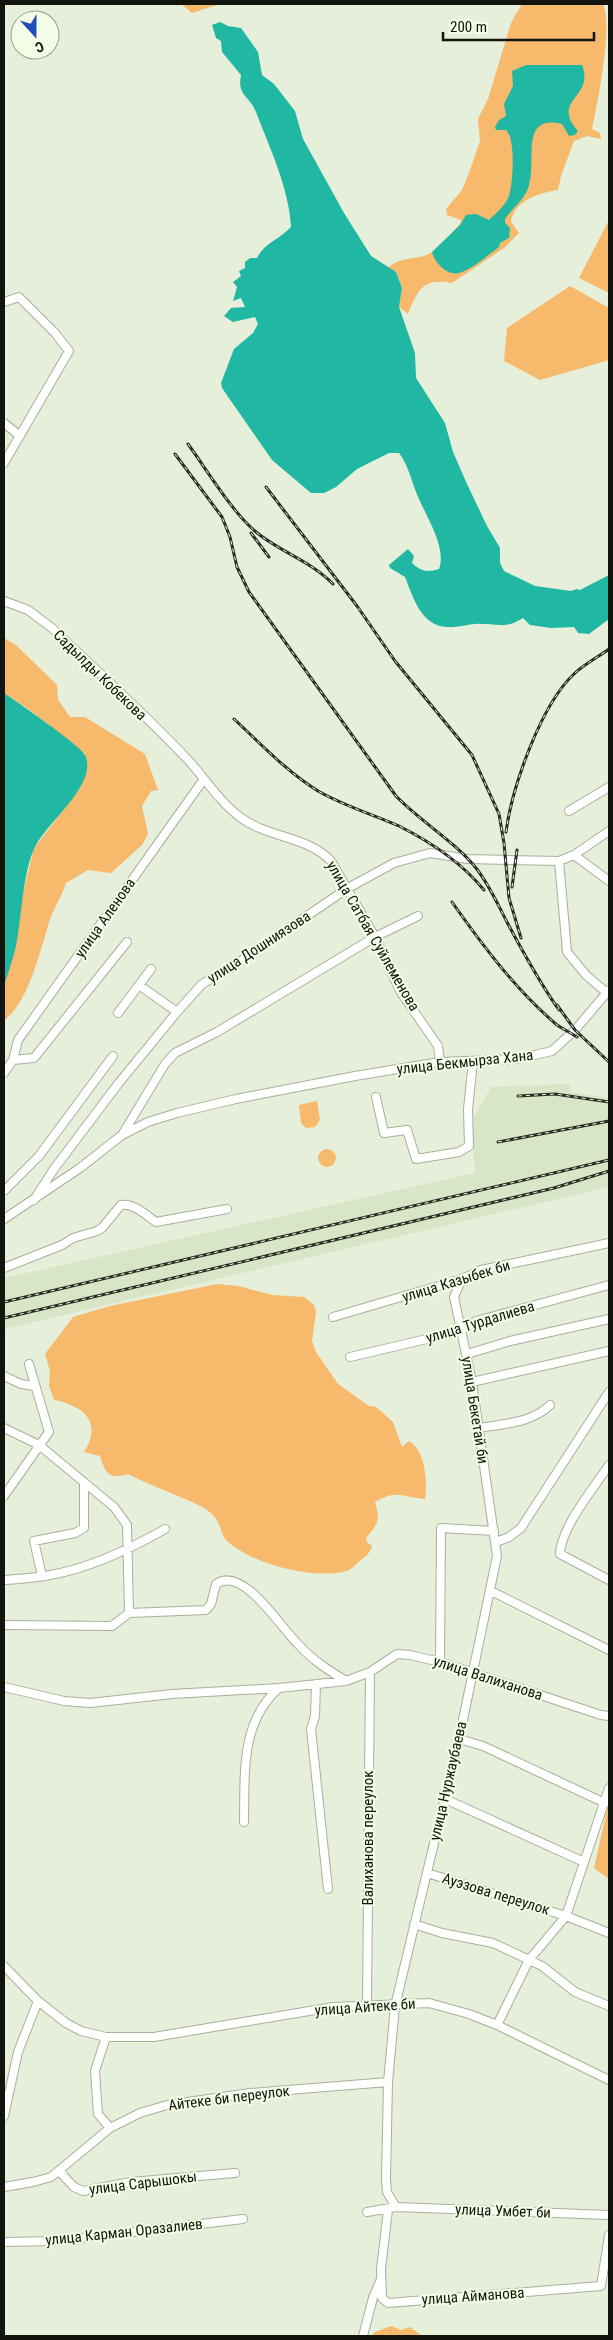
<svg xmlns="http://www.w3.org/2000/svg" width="613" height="2340" viewBox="0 0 613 2340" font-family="'Roboto Condensed',sans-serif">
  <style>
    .built { fill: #d8e5c7 }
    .green { fill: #f7b96b }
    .water { fill: #20b7a3 }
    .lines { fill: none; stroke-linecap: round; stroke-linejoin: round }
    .minor-casing { stroke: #a7b09b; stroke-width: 10 }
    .minor { stroke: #fff; stroke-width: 8 }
    .rail-casing { stroke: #282d23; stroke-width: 3 }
    .rail { stroke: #f3fde6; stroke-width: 1; stroke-dasharray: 4; stroke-linecap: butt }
    .labels { text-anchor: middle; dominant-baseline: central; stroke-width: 4; stroke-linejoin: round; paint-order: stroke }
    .street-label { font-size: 15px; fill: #11150d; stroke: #f3fde6 }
  </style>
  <rect width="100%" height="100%" fill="#e6efd9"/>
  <path class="built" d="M571,1084L570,1092L609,1098V1187L4,1329V1278L475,1173L471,1122L491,1087Z"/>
  <path class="green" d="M181,4H220L192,13Z
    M522,4H603C613,27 598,100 592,129L600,133L601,139L587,136L574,141L561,176L558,190C539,193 514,200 511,222L519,233L504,248L452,283C423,278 418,289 408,314L399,307L402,288L396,272L388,268C403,254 417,262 432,252C442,246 451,233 460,224L461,220L447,215L446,209L462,190L469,173L480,141L478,119L488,99L511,23Z
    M609,220V293L579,278Z
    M570,286L609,308V360L540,380L504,361L507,328Z
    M4,638L16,645L57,685L58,700L70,717H85L145,754L158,790L151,791L142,806L148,834L142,845L111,873L88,870L66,883C62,896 55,906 50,919C42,945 28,1005 4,1020V986L16,945L19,908L34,848L81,787L85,754L31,711L4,693Z
    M317,1101L320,1120L315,1127L306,1128L301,1123L299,1105Z
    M318 1158a9 9 0 1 1 18 0a9 9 0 1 1-18 0Z
    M217,1284L238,1286L273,1295L304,1297L314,1305L316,1312L312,1341L316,1352L338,1384L369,1406L376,1407L393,1422L402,1447L409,1441C425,1450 428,1482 425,1499C401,1497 398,1489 375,1502C380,1520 379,1523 366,1538L367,1542L372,1546C370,1553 366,1556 361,1560C356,1564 351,1570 346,1571C313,1580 252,1564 227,1541C218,1532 223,1519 204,1508C179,1495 153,1487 128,1474C109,1480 105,1473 100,1456L84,1452C103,1422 84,1406 54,1400L49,1386L50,1371L45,1354L73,1317L110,1306Z
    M609,1801V1879L594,1868Z
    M391,2326L401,2330L410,2327L422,2336H371L375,2332Z"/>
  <path class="water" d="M220,22L228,26L241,28L258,52L262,75L274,84L295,111L303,139L344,213L371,256L396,272L402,288L399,307L415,353L416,378L445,423L453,452L467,484L487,526L500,548V563L504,571L535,586L571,591L577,589L580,590L609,575V619L589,634L578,633L574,627L551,628L530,625L523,618C505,629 501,624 482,624C471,623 459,628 447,627C421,626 413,597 405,577L390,568L389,565L408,549L414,556L412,563C420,571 428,573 439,569C447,548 427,518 419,499C412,484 409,466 399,453H389L357,469L336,487L324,493H311L272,460L222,388L221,383L234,349L253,333L258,324L255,317L233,322L224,316L231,308L245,307L241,298L233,301L237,287L233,282L241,276L239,271L245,268V262L250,258H257C263,244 280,239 291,227C289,188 270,149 256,112C249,95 237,96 241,75L222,52L221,41L216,38L212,25Z
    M526,65H582C595,98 550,100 578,131L575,135L569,136L562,124C519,114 537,161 529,185C525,200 513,207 505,219V223L510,228L509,238L500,243L499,247C488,255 475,267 462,272C449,278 435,264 432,252L460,225L466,215L476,214L489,220C495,214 506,205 509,196C513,183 516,139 506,130H496L495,127L499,120L506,116L504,104L513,86L512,71Z
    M4,693C17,702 80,745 85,755C99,785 45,823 34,849C22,877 22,916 16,946C13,959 8,973 4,986Z"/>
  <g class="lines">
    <defs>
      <path id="minor" d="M4,302L19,297L55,333L69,351L4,463
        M4,423L20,436
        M4,601L28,610L52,628C98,672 146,715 189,761C206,780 220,802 240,817C267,838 308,836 331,861L375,937L400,991L438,1046L440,1062
        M569,811L609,787
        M609,831L574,855L609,881
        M559,861L567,952L586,975L607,993
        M139,985L177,1012
        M118,1013L151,969
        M13,1060L18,1040L204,779
        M4,1073L13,1060L34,1058L127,942
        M376,1097L384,1133L407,1130L416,1159L459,1152L469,1146L468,1109L473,1061
        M122,1135L165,1064L175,1053L217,1032L375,937L418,916
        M4,1191L39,1156L113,1056
        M34,1200L54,1169L118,1084L177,1012L202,984L229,969L348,888L394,863L430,853L468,859L559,861L574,855
        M4,1219L80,1168L122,1135L148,1122L177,1113L236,1099L355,1076L440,1062L517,1059L552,1051L575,1030L609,990
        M4,1268L62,1245L73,1238L97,1231L102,1228L121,1205C134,1203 146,1215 156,1222L227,1209
        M333,1317L462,1279L481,1270L609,1243
        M467,1354L510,1341L609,1319
        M350,1357L461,1331L476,1321L609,1285
        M4,1376L21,1384L34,1386
        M472,1382L609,1351
        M4,1428L39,1445L114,1507L127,1525L129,1613
        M479,1428C503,1424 532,1423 550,1405
        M609,1465C594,1488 561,1527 560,1554L609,1580
        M4,1496L49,1432L29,1364
        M496,1542L509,1537L521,1528L609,1392
        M42,1576L34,1541L75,1533L84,1528V1484
        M4,1580C19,1579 35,1578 50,1575C91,1568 130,1549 165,1529
        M491,1591L609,1650
        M4,1625L112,1626L129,1613L206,1610L211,1604L216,1584C243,1565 280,1627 297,1643C311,1659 328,1670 346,1681
        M440,1662L441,1528L494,1531
        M316,1684L315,1716L311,1729L328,1889
        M4,1687L64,1701L90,1703L172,1694L279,1688L346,1681L370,1672L397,1654L410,1655L440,1662L601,1715L609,1716
        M459,1739L483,1746L605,1803
        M445,1799L584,1862
        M244,1822C245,1774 240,1722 279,1688
        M427,1873L566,1916L609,1933
        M414,1924L442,1933L493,1943L542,1966L575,1992L609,2006
        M4,1966L38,2001L66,2023L81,2031L106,2037H154L333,2007L429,2003L469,2014L497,2025L609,2080
        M367,2005L370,1672
        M497,2025L529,1960L566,1916L609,1788
        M106,2037L95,2071L98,2114L110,2128
        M4,2116L18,2052L38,2001
        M59,2171L74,2187L83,2191L131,2182L235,2173
        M4,2187L33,2182L51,2177L110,2128L140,2113L167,2105L250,2093L388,2082
        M396,2207L387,2192L386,2179L388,2082L395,2006L459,1739L497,1556L472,1382L454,1297L462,1279
        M388,2210L381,2269L382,2298L388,2303L601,2286L609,2235
        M367,2212L396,2207L609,2215
        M4,2242L56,2241L243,2219
        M363,2336L373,2298L381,2279"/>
    </defs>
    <use href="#minor" class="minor-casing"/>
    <use href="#minor" class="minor"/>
    <defs>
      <path id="rail" d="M188,444C207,470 232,512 256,532C280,552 311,561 333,584
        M175,454L222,517L230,537L237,567L249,592L396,796C421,822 453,840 476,868C490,886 498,905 508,924C524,954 540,983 559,1010
        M266,487L357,606L395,661L472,755L499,814L504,843L509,898L521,938
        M251,533L269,557
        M234,719C261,744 287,772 318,791C344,806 372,814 399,826C431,842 461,862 484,890
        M506,832C512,787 541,704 575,673C585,664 598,657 609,649
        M512,887L517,850
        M452,902C483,946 516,990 557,1025C563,1029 571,1033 577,1037
        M557,1005L575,1030L609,1062
        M518,1096L555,1094L609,1102
        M498,1142L609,1121
        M4,1302L609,1160
        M4,1318L554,1188L609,1171"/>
    </defs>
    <use href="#rail" class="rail-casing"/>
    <use href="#rail" class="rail"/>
  </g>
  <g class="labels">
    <g class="street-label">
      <text transform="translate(100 675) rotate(44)">Садылды Кобекова</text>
      <text transform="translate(105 918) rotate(-55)">улица Аленова</text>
      <text transform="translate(373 936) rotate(60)">улица Сатбая Суйлеменова</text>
      <text transform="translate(259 947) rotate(-33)">улица Дошниязова</text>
      <text transform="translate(465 1062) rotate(-6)">улица Бекмырза Хана</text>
      <text transform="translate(456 1281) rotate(-17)">улица Казыбек би</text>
      <text transform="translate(480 1322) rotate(-17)">улица Турдалиева</text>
      <text transform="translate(475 1410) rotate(81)">улица Бекетай би</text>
      <text transform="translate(488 1678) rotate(18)">улица Валиханова</text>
      <text transform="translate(448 1781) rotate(-77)">улица Нуржаубаева</text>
      <text transform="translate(368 1838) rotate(-90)">Валиханова переулок</text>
      <text transform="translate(496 1894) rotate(17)">Ауэзова переулок</text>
      <text transform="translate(365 2007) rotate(-4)">улица Айтеке би</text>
      <text transform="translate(229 2098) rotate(-7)">Айтеке би переулок</text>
      <text transform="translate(143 2183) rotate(-7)">улица Сарышокы</text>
      <text transform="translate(503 2211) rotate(2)">улица Умбет би</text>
      <text transform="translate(124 2232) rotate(-6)">улица Карман Оразалиев</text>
      <text transform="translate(473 2296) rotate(-4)">улица Айманова</text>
    </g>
  </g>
  <rect width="613" height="2340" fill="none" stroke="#11150d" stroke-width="10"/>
  <g transform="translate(35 35) rotate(159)"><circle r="24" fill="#f3fde6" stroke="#99a08f"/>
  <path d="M0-4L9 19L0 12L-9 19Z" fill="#214dbb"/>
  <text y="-8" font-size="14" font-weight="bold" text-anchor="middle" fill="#11150d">С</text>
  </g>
  <path d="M443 32v8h151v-8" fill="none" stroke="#11150d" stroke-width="2.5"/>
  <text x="450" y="32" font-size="15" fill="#11150d" stroke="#f3fde6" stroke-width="4" paint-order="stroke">200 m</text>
</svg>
